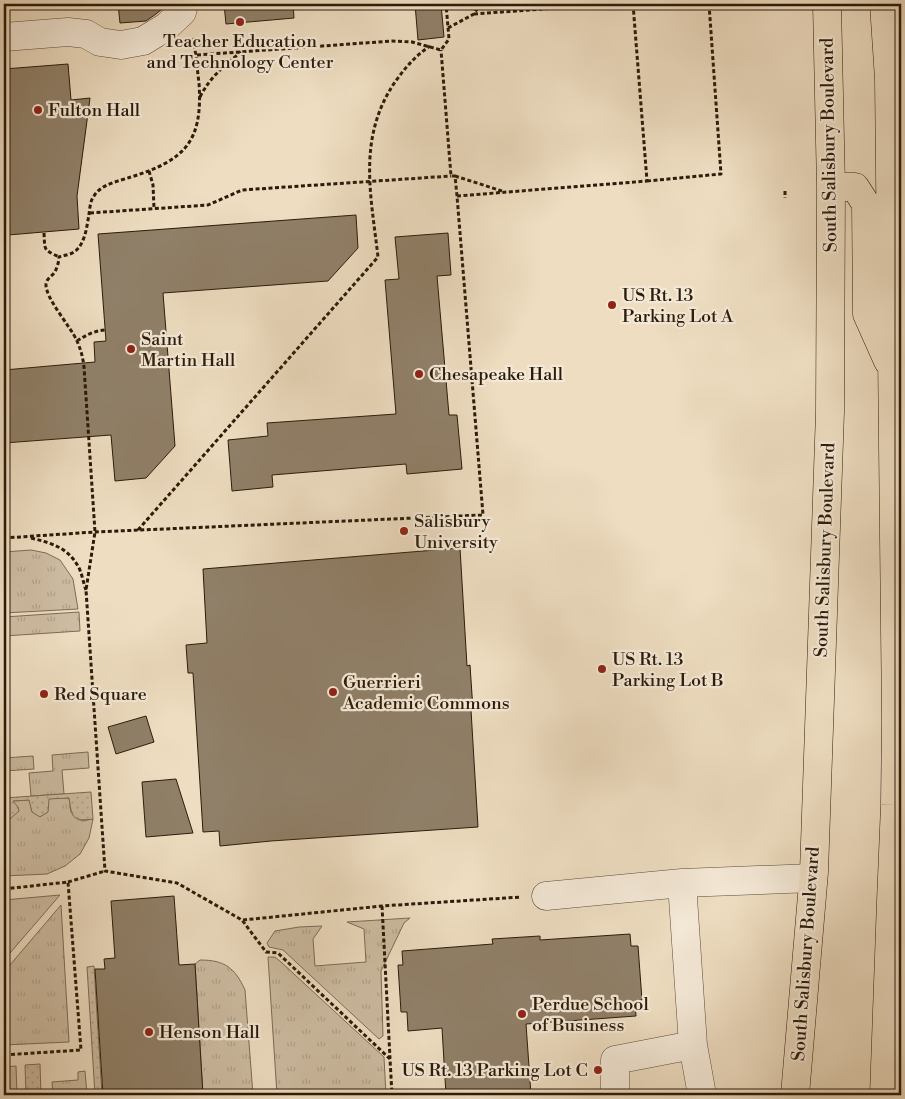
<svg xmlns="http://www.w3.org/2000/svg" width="905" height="1099" viewBox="0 0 905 1099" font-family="'Libre Bodoni',serif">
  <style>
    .grass { fill: url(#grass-tufts); stroke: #7c6c56 }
    .garden { fill: url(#garden-dots); stroke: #7c6c56 }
    .building { fill: #908069; stroke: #2b1b0a }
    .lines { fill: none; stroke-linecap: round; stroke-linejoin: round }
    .minor-casing { stroke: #5c4c38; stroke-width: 29 }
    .major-casing { stroke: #2b1b0a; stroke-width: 29 }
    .path { stroke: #2b1b0a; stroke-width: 3; stroke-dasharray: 4 2.5; stroke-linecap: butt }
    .minor { stroke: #f4e9d7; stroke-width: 28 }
    .major { stroke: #eeddc1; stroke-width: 28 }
    .poi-dot { fill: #8f2418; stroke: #f4e9d7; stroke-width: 2 }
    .labels { text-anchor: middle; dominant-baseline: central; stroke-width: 4.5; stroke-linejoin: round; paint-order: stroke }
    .poi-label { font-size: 18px; fill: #2b1b0a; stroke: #f4e9d7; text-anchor: start }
    .street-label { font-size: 18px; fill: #2b1b0a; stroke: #f4e9d7 }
  </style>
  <defs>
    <pattern id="grass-tufts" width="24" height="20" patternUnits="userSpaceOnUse" patternTransform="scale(1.25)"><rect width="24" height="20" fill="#cdbca2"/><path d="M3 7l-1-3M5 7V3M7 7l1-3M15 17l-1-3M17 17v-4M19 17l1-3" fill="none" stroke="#b0a18a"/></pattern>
    <pattern id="garden-dots" width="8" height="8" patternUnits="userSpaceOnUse" patternTransform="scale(1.25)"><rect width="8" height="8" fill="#cdbca2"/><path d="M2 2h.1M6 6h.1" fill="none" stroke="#b0a18a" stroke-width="1.8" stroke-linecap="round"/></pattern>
  </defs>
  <rect width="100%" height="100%" fill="#eeddc1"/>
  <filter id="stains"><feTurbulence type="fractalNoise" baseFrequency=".004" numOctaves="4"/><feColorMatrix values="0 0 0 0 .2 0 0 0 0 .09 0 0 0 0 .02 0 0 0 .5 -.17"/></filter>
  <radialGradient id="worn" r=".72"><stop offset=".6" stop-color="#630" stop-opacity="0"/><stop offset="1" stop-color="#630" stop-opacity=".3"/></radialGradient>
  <path class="grass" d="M31,550L46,553L60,560L73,579L78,609L4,613V552Z
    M79,612L80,631L4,636V617Z
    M88,752L89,768L62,770L64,794L31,796L29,773L53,771L52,755Z
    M33,756L34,769L4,771V758Z
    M49,798H69L71,812L82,821L93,819L89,838L80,854L65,866L47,874L4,876V821L10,819L12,801L30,800L32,812Z
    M60,895L4,960V900Z
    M61,905L69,1042L4,1045V972Z
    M410,918L404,923L381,971L383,1036L379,1039L283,950L269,947L267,943L275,931L299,927L322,926L313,939L315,966L366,962L364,929L347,922Z
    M268,957H275L281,962L384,1057L386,1095H277Z
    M200,960C225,960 235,968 245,990L253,1095H203L195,964Z
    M16,1066L17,1095H4V1067Z
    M85,1071L87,1095H53L52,1082L78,1080V1072Z"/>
  <path class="garden" d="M91,792L93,819C71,822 72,816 69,798L49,799L48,812L40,817L32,812L29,800L13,801L18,807L19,811L10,819L4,821V798Z
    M94,966L102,1095H95L87,967Z
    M40,1064L41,1095H26L25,1065Z"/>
  <path class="building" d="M118,4H168L156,14L146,21L120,23Z
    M224,4H293L294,18L226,24Z
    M415,4H441L444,37L418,40Z
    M68,64L71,100L90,98L77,196L79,229L8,235L5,200H4V69Z
    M356,215L358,248L328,281L163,293L175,446L146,478L115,481L111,435L4,443V370L95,362L94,342L106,341L98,234Z
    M448,233L451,275L437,276L449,415H457L462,469L407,474L406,464L272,475L273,487L232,491L228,440L268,436L267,423L396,414L385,280L399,279L395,237Z
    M460,548L467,666L470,665L473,710H471L478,827L271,841L220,846L219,831L203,832L193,673H188L186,645L207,643L203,569Z
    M146,716L154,742L116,754L108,727Z
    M176,779L193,833L146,837L142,782Z
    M174,896L179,965L195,964L203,1095H103L95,969H105L104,959L115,958L111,901Z
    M630,934L631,946H638L642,1000L635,1001L636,1016L526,1024L531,1095H446L442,1028L408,1031L407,1012H401L398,965H403L402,951L493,944L492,939L540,936V940Z"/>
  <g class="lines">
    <defs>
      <path id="minor" d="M4,37L68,32L86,34L100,42L121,45L143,41L166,27L182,12L184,4
        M546,896L682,883L813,878
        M693,1045L702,1095
        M615,1095V1060L693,1045L682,883"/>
      <path id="major" d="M884,4L889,79L896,719L895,805L891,901L884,1095
        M831,187H855L866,204L867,314L888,361
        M795,1095L814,872L830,412L831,187L827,4"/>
    </defs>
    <use href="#minor" class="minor-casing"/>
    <use href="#major" class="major-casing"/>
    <path class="path" d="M633,7L696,4
      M474,14L613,4
      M448,28L474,14L480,4
      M193,38C196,53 197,68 199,83C203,142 185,160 131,177C119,181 101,184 94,196C90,201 90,208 89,214C87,226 85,245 74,252C70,255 64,255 59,257C59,262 57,267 55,272C52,276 47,278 46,284C45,298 71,327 77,341C81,350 83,358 84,367L95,532L86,590L105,871L177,883L242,920L266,952L278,953L390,1059L392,1095
      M197,55L392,41L412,42L441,50L449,39L446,4
      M200,97C210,77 224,66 241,52
      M149,171L153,185L154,208
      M455,176L502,191
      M647,181L721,174L709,4
      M785,191V198
      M457,196L647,181L633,4
      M90,213L208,205L242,190L451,176
      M44,233C45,251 43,249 59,257
      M77,341C86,335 94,331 105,330
      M138,530L378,257C371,195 357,138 395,82C405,68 415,56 430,46
      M4,538L95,532L483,515L457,196L455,176H451L441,50
      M31,538C51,543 67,547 78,566C82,573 83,582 86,590
      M68,882L105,871
      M4,889L68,882L81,1050L4,1055
      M382,906L390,1058
      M243,920L382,906L521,897"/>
    <use href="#minor" class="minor"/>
    <use href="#major" class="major"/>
  </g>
  <g class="poi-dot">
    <circle cx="240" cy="22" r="5"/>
    <circle cx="38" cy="110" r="5"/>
    <circle cx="612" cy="305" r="5"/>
    <circle cx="131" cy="349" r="5"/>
    <circle cx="419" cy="374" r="5"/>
    <circle cx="404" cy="531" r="5"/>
    <circle cx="602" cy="669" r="5"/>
    <circle cx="333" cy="692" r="5"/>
    <circle cx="44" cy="694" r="5"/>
    <circle cx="522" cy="1014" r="5"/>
    <circle cx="149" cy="1032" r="5"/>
    <circle cx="598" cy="1070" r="5"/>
  </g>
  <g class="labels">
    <g class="poi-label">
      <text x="240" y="41" text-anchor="middle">Teacher Education<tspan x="240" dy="21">and Technology Center</tspan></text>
      <text x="48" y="110">Fulton Hall</text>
      <text x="622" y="295">US Rt. 13<tspan x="622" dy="21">Parking Lot A</tspan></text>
      <text x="141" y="339">Saint<tspan x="141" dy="21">Martin Hall</tspan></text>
      <text x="429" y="374">Chesapeake Hall</text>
      <text x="414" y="521">Salisbury<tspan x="414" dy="21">University</tspan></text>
      <text x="612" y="659">US Rt. 13<tspan x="612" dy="21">Parking Lot B</tspan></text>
      <text x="343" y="682">Guerrieri<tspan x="343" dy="21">Academic Commons</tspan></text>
      <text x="54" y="694">Red Square</text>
      <text x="532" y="1004">Perdue School<tspan x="532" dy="21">of Business</tspan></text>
      <text x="159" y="1032">Henson Hall</text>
      <text x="588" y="1070" text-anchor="end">US Rt. 13 Parking Lot C</text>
    </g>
    <g class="street-label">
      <text transform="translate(829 145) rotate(-91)">South Salisbury Boulevard</text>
      <text transform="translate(825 550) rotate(-88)">South Salisbury Boulevard</text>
      <text transform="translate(806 954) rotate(-86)">South Salisbury Boulevard</text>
    </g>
  </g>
  <rect width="905" height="1099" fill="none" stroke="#eeddc1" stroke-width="20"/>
  <rect x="5" y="5" width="895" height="1089" fill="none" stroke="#2b1b0a" stroke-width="2.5"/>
  <rect x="10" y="10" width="885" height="1079" fill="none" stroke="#2b1b0a"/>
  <rect width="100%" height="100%" filter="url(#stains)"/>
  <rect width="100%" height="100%" fill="url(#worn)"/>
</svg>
